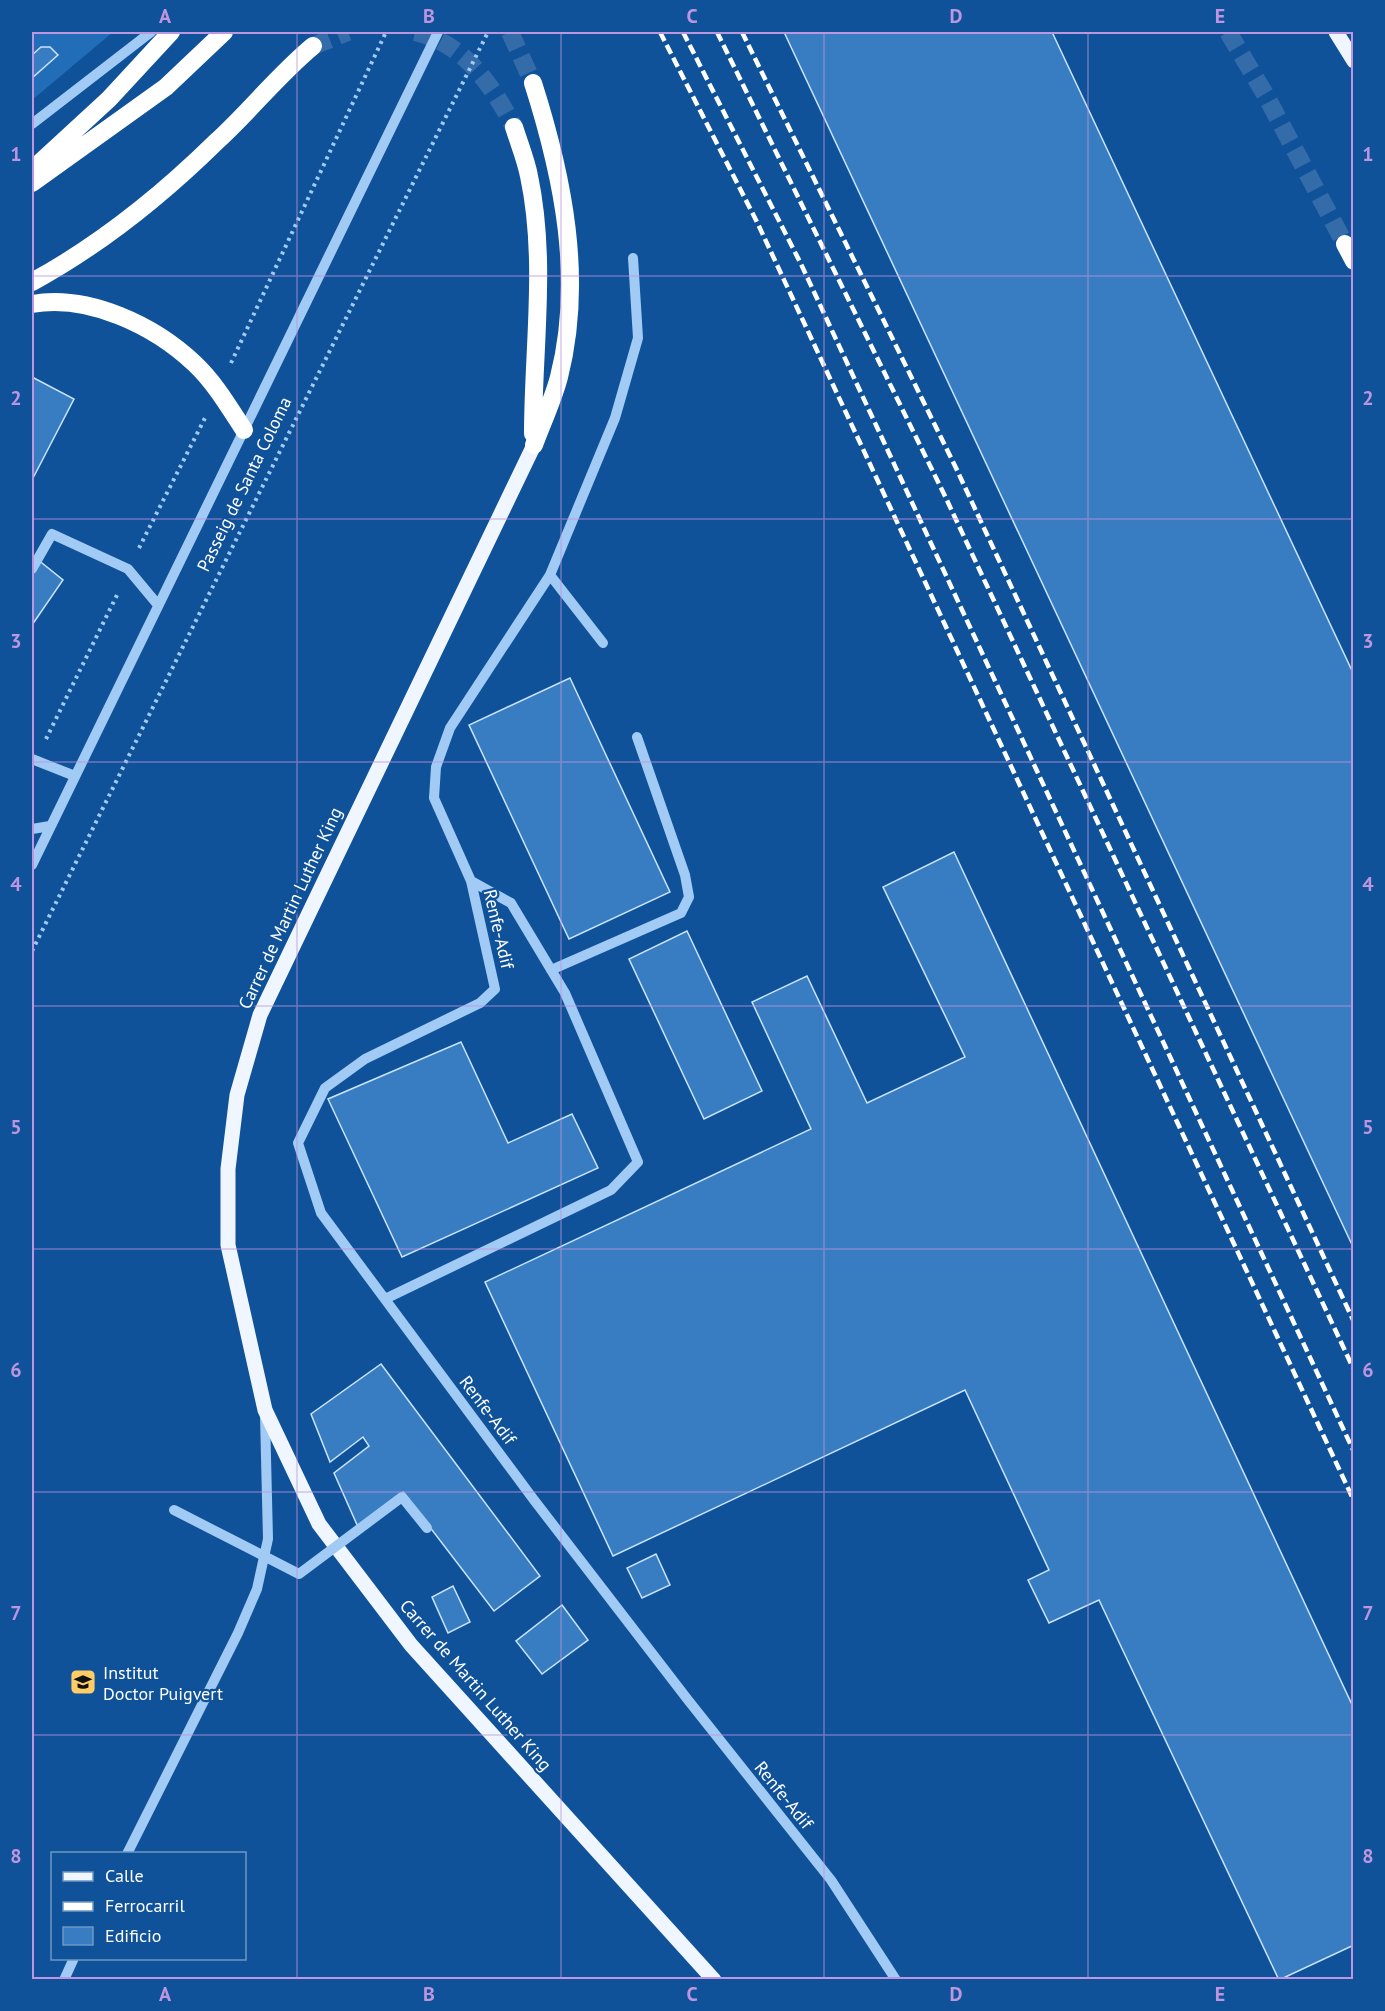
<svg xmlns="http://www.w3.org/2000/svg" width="1385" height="2011" viewBox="0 0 1385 2011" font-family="'PT Sans',sans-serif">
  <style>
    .green { fill: #226db8 }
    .building { fill: #387cc1; stroke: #cae4fe; stroke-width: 1.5 }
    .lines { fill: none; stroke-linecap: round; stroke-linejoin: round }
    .highway-tunnel { stroke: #336ca9; stroke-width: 18; stroke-dasharray: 18 9; stroke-linecap: butt }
    .path { stroke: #a1cbf5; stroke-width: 4; stroke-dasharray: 3 4.5; stroke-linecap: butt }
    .minor { stroke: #a1cbf5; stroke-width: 10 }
    .major { stroke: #eff6ff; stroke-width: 15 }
    .highway { stroke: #fff; stroke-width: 18 }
    .rail { stroke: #fff; stroke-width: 4.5; stroke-dasharray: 10 4.5; stroke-linecap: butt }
    .minor-bridge { stroke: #a1cbf5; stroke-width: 10 }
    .grid { fill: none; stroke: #bd96df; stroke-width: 1.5; stroke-opacity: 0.55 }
    .labels { text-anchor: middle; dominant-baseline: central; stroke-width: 4.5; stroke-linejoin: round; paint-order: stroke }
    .street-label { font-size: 18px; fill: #fff; stroke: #0f529a }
    .poi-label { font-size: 18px; fill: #fff; stroke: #0f529a; text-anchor: start }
    .neatline { fill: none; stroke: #bd96df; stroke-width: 2 }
    .grid-label { font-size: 20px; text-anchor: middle; font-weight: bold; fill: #bd96df }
  </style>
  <rect width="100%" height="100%" fill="#0f529a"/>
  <path class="green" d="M32,32H113L32,100Z"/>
  <path class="building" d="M784,32H1052L1354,675V1249Z
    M41,47H50L58,55L32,78V55Z
    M32,377L74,399L32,480Z
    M32,555L63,580L32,625Z
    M570,678L670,892L569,939L469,725Z
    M954,852L1354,1709V1945L1279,1980L1099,1600L1049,1623L1028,1580L1049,1570L965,1390L613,1556L485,1282L811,1129L752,1002L807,976L867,1103L965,1057L883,887Z
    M687,931L762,1091L704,1119L629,959Z
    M461,1042L508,1143L572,1114L598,1168L402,1257L328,1099Z
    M381,1364L540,1576L494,1611L403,1492L358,1527L334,1473L369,1446L363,1437L330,1462L311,1414Z
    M656,1554L670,1585L642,1598L627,1568Z
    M453,1586L470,1622L448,1633L432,1597Z
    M562,1605L588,1640L542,1674L516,1641Z"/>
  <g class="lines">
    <path class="highway-tunnel" d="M415,32C464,43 492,85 514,127
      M510,32L533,83
      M1228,32L1265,94L1345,244
      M313,46L348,32"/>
    <path class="path" d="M231,363L386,32
      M139,548L205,418
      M46,739L118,593
      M32,951L488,32"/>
    <path class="minor" d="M32,124L151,32
      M633,258L638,338L615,418L550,575L450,728L436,767L434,798L471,881L495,989L480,1003L365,1059L325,1088L298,1143L321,1213L534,1500L688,1700L831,1880L896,1980
      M32,569L52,534L128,569L158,605
      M550,575L603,643
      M32,759L75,776
      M32,829L50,826
      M32,865L438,32
      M551,970L681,913L689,897L685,875L637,737
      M385,1299L611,1190L638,1162L565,993L511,903L471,881
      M127,1854L238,1633L257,1589L268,1539L265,1416
      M64,1980L74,1958"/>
    <path class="major" d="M1336,32L1354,61
      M534,445L260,1015L237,1095L228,1169V1245L265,1410L319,1524L411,1645L714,1980"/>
    <path class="highway" d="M533,83C563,177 584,279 559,377C553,400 542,423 534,445
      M514,127C519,143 526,160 529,176C547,261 533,349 533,434
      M33,169L109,99L171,32
      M32,183L166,87L224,32
      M1345,244L1354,261
      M32,282C98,246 162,195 216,142C250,111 278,75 313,46
      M32,304C88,294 154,325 195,364C215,383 229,407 244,430"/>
    <path class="rail" d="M660,32L757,222L1354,1501
      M683,32L801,264L1354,1452
      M717,32L944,494L1354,1370
      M742,32L956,468L1354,1322"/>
    <path class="minor-bridge" d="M174,1510L299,1574L402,1497L427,1528"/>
  </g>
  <path class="grid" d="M297,32V1980M561,32V1980M824,32V1980M1088,32V1980M32,276H1354M32,519H1354M32,762H1354M32,1006H1354M32,1249H1354M32,1492H1354M32,1735H1354"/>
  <defs>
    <symbol id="school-square" viewBox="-11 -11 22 22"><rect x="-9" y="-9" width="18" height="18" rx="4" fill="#ffcc65" stroke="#0f529a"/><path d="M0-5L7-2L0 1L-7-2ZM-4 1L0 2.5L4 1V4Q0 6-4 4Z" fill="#111"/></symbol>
  </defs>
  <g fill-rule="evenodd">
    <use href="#school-square" x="68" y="1667" width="30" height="30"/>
  </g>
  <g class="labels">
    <g class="street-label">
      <text transform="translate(244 484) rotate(-64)">Passeig de Santa Coloma</text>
      <text transform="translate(290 908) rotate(-65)">Carrer de Martin Luther King</text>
      <text transform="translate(499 929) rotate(77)">Renfe-Adif</text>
      <text transform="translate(488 1410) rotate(53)">Renfe-Adif</text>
      <text transform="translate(476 1685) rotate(49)">Carrer de Martin Luther King</text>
      <text transform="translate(784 1795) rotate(51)">Renfe-Adif</text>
    </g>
    <g class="poi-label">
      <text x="103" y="1672">Institut<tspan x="103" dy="21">Doctor Puigvert</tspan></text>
    </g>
  </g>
  <rect width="1385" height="2011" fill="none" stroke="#0f529a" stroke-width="66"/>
  <rect x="51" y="1852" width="195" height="108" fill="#0f529a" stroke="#6f97c2" stroke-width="1.5"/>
  <rect x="63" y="1872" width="30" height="9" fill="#eff6ff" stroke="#6f97c2" stroke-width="1.5"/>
  <text x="105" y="1882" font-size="18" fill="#ffffff">Calle</text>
  <rect x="63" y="1902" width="30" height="9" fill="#ffffff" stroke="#6f97c2" stroke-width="1.5"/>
  <text x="105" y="1912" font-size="18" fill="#ffffff">Ferrocarril</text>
  <rect x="63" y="1927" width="30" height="18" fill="#387cc1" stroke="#6f97c2" stroke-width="1.5"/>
  <text x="105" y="1942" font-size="18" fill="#ffffff">Edificio</text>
  <rect x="33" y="33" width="1319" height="1945" class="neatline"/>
  <g class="grid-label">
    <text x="165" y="23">A</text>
    <text x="429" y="23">B</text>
    <text x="692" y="23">C</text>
    <text x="956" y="23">D</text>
    <text x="1220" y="23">E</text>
    <text x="16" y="161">1</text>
    <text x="1368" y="161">1</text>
    <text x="16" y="405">2</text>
    <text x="1368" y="405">2</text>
    <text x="16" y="648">3</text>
    <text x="1368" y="648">3</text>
    <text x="16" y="891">4</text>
    <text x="1368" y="891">4</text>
    <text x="16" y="1134">5</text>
    <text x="1368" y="1134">5</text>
    <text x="16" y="1377">6</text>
    <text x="1368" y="1377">6</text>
    <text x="16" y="1620">7</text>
    <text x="1368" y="1620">7</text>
    <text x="16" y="1863">8</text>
    <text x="1368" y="1863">8</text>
    <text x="165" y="2001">A</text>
    <text x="429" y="2001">B</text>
    <text x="692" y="2001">C</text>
    <text x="956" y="2001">D</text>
    <text x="1220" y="2001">E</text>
  </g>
</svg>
